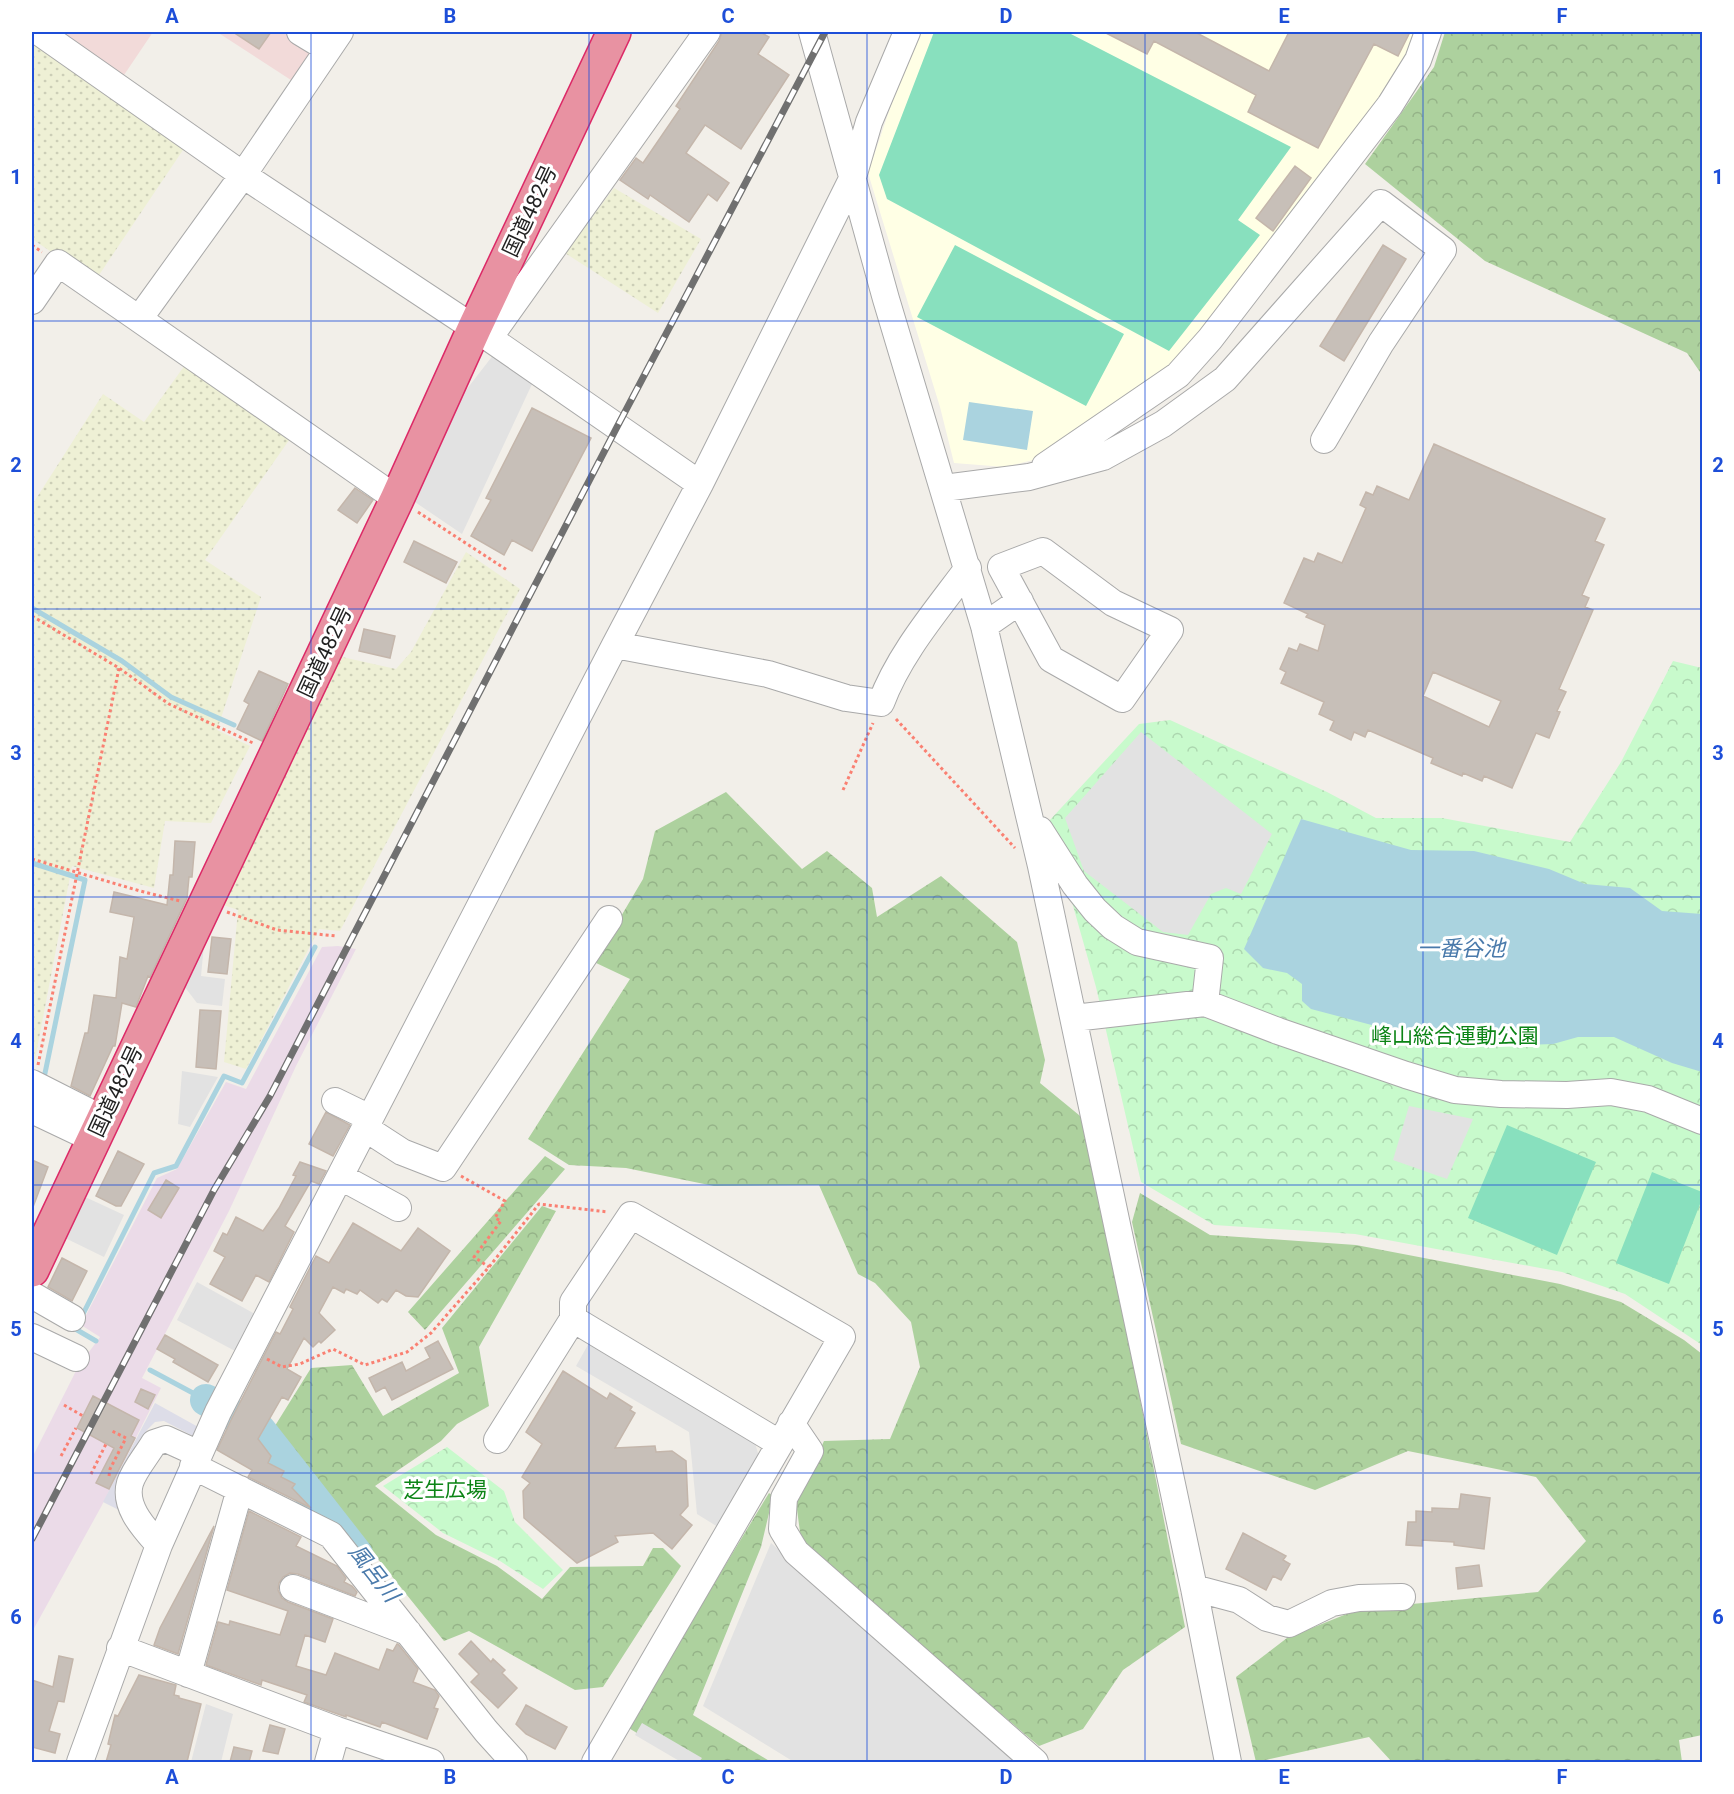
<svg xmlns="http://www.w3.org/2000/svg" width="1734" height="1794" viewBox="0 0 1734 1794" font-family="Roboto,'Noto Sans JP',sans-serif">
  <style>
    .commercial { fill: #f2dad9 }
    .industrial { fill: #ebdbe8 }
    .education { fill: #ffffe5 }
    .farmland { fill: url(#farmland-dots) }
    .forest { fill: url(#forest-crowns) }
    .park { fill: url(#park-crowns) }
    .pitch { fill: #88e0be }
    .parking { fill: #e2e2e2 }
    .plaza { fill: #dddde8 }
    .water { fill: #aad3df }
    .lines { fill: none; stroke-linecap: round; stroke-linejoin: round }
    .stream { stroke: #aad3df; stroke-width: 5 }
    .river { stroke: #aad3df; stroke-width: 32 }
    .building { fill: #c7bfb8; stroke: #c4b6ab; stroke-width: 1.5; fill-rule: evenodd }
    .minor-casing { stroke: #a9a9a9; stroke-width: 28 }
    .highway-casing { stroke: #dc2a67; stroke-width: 36 }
    .path { stroke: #fa8072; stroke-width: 3; stroke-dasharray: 3 3; stroke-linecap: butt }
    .minor { stroke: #fff; stroke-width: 26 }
    .highway { stroke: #e892a2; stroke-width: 33 }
    .rail-casing { stroke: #707070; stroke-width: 7 }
    .rail { stroke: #fff; stroke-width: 4.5; stroke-dasharray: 14; stroke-linecap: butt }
    .grid { fill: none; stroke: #1d4ed8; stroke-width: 1.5; stroke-opacity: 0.55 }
    .labels { text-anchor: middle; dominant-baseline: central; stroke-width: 6; stroke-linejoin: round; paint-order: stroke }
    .street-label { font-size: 21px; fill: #222; stroke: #fff }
    .park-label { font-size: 21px; fill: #0c8416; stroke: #fff }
    .water-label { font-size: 22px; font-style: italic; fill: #4a7aab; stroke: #fff }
    .neatline { fill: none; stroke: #1d4ed8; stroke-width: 2 }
    .grid-label { font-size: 20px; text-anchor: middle; font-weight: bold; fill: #1d4ed8 }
  </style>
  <defs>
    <pattern id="farmland-dots" width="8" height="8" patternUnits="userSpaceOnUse" patternTransform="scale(1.5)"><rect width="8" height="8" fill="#eef0d5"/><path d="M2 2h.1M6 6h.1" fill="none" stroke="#ccceb7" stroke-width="1.8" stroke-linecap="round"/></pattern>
    <pattern id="forest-crowns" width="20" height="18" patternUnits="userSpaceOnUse" patternTransform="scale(1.5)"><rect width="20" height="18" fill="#add19e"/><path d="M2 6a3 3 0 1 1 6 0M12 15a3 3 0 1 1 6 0" fill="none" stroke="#95b388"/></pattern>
    <pattern id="park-crowns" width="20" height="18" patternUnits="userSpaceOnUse" patternTransform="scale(1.5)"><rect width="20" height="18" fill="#c8facc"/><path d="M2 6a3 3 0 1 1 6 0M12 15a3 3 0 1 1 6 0" fill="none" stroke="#acd6af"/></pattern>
  </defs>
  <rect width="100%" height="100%" fill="#f2efe9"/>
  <path class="commercial" d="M54,32H153L122,78Z
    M217,32H328L294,82Z"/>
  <path class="industrial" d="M338,946L356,949L296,1066L229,1211L142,1378L161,1388L101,1507L32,1632V1458L78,1367L100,1337L81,1325L157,1178L177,1169L226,1082L246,1089L322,947Z"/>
  <path class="education" d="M916,32H1419L1382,102L1171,369L1037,459L1005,467L954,463L940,407L868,173Z"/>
  <path class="farmland" d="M32,36L187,144L95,281L32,239Z
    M614,188L701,239L658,313L565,253Z
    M185,365L292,436L205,560L261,597L217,730L250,746L211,823L165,821L154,888L72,866L32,1075V505L103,394L144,422Z
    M466,552L520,589L340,931L319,929L246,1069L224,1062L238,910L215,902L333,655L396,669L411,652Z"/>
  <path class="forest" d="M1445,32H1702V375L1687,353L1485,261L1365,164L1434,67Z
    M726,792L802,869L827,851L872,888L877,917L941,876L1017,942L1045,1060L1040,1083L1085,1120L1185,1627L1123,1670L1083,1729L1039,1746L802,1547L796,1502L824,1441L890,1439L920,1367L911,1322L875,1283L858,1274L819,1185L714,1186L626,1168L569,1165L528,1139L630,979L594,962L643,879L655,831Z
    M545,1156L565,1169L425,1330L408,1312Z
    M1140,1193L1210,1235L1356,1245L1560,1284L1621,1302L1684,1340L1702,1354V1735L1679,1740L1682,1762H1392L1369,1737L1256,1762L1236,1677L1287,1638L1359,1609L1538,1592L1586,1541L1536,1477L1408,1451L1315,1490L1181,1444L1132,1222Z
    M542,1206L556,1211L479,1347L489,1406L457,1424L441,1441L375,1486L436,1535L497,1566L542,1599L570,1567L643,1566L653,1548H663L681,1566L603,1687L575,1690L469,1631L444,1641L273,1429L311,1368L352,1365L383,1416L459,1373L442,1328Z
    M769,1493L773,1496L761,1547L693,1715L771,1762H685L627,1727Z"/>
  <path class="park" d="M1673,661L1702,668V1345L1625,1294L1562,1272L1355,1234L1214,1225L1141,1182L1096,987L1049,821L1139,724L1170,720L1327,792L1376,818H1442L1570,842L1621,762Z
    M447,1447L504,1491L515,1522L563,1570L543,1589L500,1561L443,1533L383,1486Z"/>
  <path class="pitch" d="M934,32H1067L1291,147L1238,220L1260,235L1169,351L887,199L879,175Z
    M955,245L1124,334L1086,406L917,317Z
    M1507,1125L1596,1162L1557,1255L1468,1218Z
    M1652,1172L1702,1192V1199L1669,1284L1616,1263Z"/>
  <path class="parking" d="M494,354L533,382L462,534L409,498L446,416Z
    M1141,732L1272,834L1241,894L1226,888L1211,894L1188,935L1163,932L1084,871L1065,818Z
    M204,944L201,976L225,979L222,1006L197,1003L181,982Z
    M182,1071L218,1077L190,1127L178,1124Z
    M1409,1106L1473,1119L1447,1179L1393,1160Z
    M83,1196L124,1215L104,1257L63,1237Z
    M197,1282L255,1314L235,1351L177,1320Z
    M589,1343L755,1443L760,1460L718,1527L697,1514L689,1432L576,1366Z
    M771,1543L1022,1762H794L703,1706Z
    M206,1704L233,1714L221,1762H191Z
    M642,1723L702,1758L699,1762H681L635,1735Z"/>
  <path class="plaza" d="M155,1403L200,1428L195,1437L164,1421L155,1422L147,1430L119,1485V1510L103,1502Z"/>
  <path class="water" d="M969,402L1033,411L1027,450L963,440Z
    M1301,819L1411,850L1474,851L1549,869L1585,884L1630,888L1662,911L1702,914V1072L1672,1063L1614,1037H1578L1553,1044L1455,1047L1311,1009L1302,1001V984L1287,973L1263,968L1244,949Z"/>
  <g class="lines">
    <path class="stream" d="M32,608L122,661L171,697L234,725
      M32,863L85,880L44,1078
      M81,1318L154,1173L176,1166L224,1076L242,1083L315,947
      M72,1327L96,1341
      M150,1370L206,1400"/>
    <path class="river" d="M206,1400L260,1430L357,1554"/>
  </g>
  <path class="building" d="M233,32H271L259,49Z
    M722,32H760L769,37L758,54L789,75L741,149L705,125L686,153L729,183L717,201L708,194L689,222L650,195L648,199L620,180L636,158L643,163L680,109L676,106L719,41Z
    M1104,32H1195L1269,71L1289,32H1410L1398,56L1374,44L1318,148L1248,112L1256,95L1154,41L1147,54Z
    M1295,166L1311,178L1273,231L1256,218Z
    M1383,245L1406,259L1344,361L1320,346Z
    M532,408L591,438L532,551L512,540L504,555L471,536L491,500L486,498Z
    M1434,444L1605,519L1595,541L1604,545L1582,595L1589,598L1585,607L1593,610L1559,689L1566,692L1557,711L1560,712L1549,738L1536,733L1512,788L1484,776L1482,781L1463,773L1462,776L1431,763L1433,758L1368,730L1365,737L1354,732L1351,740L1330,730L1334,721L1319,714L1324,702L1281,683L1286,672L1280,669L1289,648L1297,651L1300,644L1318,651L1325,625L1306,617L1308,614L1284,603L1304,558L1314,562L1318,553L1342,563L1366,508L1360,505L1366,492L1373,495L1377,486L1409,500ZM1433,672L1501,701L1489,727L1423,696Z
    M355,488L373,500L357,523L338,510Z
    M414,541L457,562L446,583L404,562Z
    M364,629L395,636L390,658L359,651Z
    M259,671L288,684L262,741L237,729L249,704L244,701Z
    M175,841L195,842L192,877H189L187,898L150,977L148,976L136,1007L122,1003L115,1046H113L90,1096L71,1086L85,1033H88L94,995L116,998L120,957L127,959L134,917L110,912L114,892L167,905L170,875H173Z
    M212,937L231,939L227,974L208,972Z
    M200,1010L221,1011L216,1069L196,1067Z
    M326,1112L350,1125L333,1156L309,1144Z
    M118,1151L144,1164L121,1206H116L96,1196Z
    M32,1160L48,1167L33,1207H32Z
    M300,1162L326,1171L319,1184L311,1181L285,1226L294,1232L269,1282L256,1275L242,1301L210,1284L225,1257L214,1251L223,1233L227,1235L236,1217L263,1231L279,1208L296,1176L293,1175Z
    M166,1180L179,1188L161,1218L148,1210Z
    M353,1223L401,1251L418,1228L450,1251L418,1297L406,1296L396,1290L387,1302L382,1299L378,1303L360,1290L357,1294L346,1289L344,1293L333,1287L319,1313L335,1330L321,1343L319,1341L313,1347L304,1338L287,1369L301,1377L288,1400L282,1397L258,1439L271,1456L268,1463L284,1471L281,1477L295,1484L292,1488L311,1508L248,1477L252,1470L217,1450L232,1418L276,1332L280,1334L293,1309L290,1307L316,1256L329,1263Z
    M62,1258L87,1271L72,1301L48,1287Z
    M165,1335L218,1365L208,1382L173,1362L175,1359L157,1349Z
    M438,1341L453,1369L392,1400L385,1387L376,1392L369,1378L402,1362L406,1371L430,1358L425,1348Z
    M563,1371L607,1399L610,1393L632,1407L630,1410L635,1413L615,1448L655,1446L656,1452L672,1451L686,1461L688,1506L680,1515L692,1525L672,1549L653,1533L615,1536L618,1542L577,1563L524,1518L523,1491L530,1483L522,1477L542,1444L526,1432Z
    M141,1389L155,1395L148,1409L135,1402Z
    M93,1396L139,1420L131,1436L135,1438L109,1489L96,1483L114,1448L77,1428Z
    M1461,1494L1490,1498L1484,1549L1454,1545V1542L1422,1540V1546L1406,1545L1408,1522H1416V1511L1432,1512V1508L1459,1509Z
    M249,1511L301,1537L296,1546L337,1566L346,1578L344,1582L352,1586L357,1592L355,1596L298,1574L290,1573L283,1577L279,1583L278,1590L282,1598L288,1602L333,1619L325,1642L305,1635L296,1666L326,1675L335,1653L379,1670L387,1649L393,1651L397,1644H398L418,1669L413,1682L435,1690L439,1696L434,1708L438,1709L427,1739L382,1722L380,1727L346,1715V1717L304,1702L307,1695L262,1680L261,1685L206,1665L218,1622L229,1625L230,1621L280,1635L288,1611L227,1590Z
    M214,1526L178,1654L154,1645L160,1628Z
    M1243,1533L1286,1556L1283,1560L1290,1564L1281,1580L1273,1576L1266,1590L1226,1569Z
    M1479,1565L1482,1586L1458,1589L1456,1568Z
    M471,1641L491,1662L493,1659L505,1670L502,1673L517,1688L498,1708L471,1682L479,1674L459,1654Z
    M59,1656L73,1659L64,1702L58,1701L49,1731L60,1734L55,1753L32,1747V1680L53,1687Z
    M139,1675L176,1685L174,1695L179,1696V1698L201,1704L187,1762H106L111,1745L108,1744L115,1715L118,1716Z
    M526,1705L567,1727L555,1749L526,1734L516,1724Z
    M270,1725L285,1729L278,1754L263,1751Z
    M234,1747L252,1751L249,1762H230Z"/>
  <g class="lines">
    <defs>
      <path id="minor" d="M39,32L243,175L489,338L700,484
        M300,32L328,49
        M812,32L886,299L984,626L1041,866L1194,1588L1228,1762
        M32,301L58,263L139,319L243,175L340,32
        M139,319L397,499
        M489,338L707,32
        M1045,466L1178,375L1210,339L1390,105L1418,60L1428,32
        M944,488L1029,477L1103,457L1163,424L1225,379L1381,203L1443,250L1381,343L1324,440
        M1043,551L1113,603L1170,630L1122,699L1051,659L1001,567Z
        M984,626L1020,601
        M615,645L768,674L846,698L881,703C899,654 937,610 968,568
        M1040,830L1075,885L1095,910L1113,927L1137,942L1210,958L1205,1003
        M1074,1018L1205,1003L1278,1031L1406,1075L1455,1090L1501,1094L1567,1095L1611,1092L1648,1099L1702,1121
        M32,1083L103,1119
        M335,1101L370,1118
        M32,1110L93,1139
        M365,1128L402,1152L443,1168L609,919
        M341,1177L398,1208
        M32,1295L72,1318
        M573,1319L779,1443
        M32,1337L76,1358
        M791,1423L810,1451L784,1498L782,1529L796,1552L1035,1762
        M497,1440L573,1319V1302L631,1215L842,1337L595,1762
        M193,1466L331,1535L486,1731L514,1762
        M159,1545C145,1529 123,1507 130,1483C134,1470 147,1455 154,1443L166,1439L199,1454
        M293,1588L408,1632
        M1194,1588L1239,1600L1267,1618L1289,1624L1332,1603L1359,1598L1402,1597
        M120,1648L337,1730L431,1762
        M188,1674L240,1489
        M80,1762L159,1545L218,1412L615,645L700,484L853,177L869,122L907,32
        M328,1762L337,1730"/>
      <path id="highway" d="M32,1270L397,499L474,329L614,32"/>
    </defs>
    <use href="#minor" class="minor-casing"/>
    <use href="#highway" class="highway-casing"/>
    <path class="path" d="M32,245L42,252
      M418,512L507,570
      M32,616L119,668L169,704L253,743
      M896,719L1015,848
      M843,790L873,723
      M32,859L140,891L180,901
      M227,912L277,930L336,936
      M38,1065L119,668
      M461,1176L505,1201L495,1218L501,1221L474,1257L489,1267
      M267,1359L282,1367L300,1364L333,1349L365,1365L407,1352L431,1333L489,1267L539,1204L608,1212
      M64,1405L83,1416
      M61,1456L76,1428
      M91,1474L106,1444
      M109,1476L110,1469L126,1438L112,1431"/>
    <use href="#minor" class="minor"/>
    <use href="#highway" class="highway"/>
    <defs>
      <path id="rail" d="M32,1539L214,1190L270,1096L617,427L825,32"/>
    </defs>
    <use href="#rail" class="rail-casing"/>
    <use href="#rail" class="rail"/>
  </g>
  <path class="grid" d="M311,32V1762M589,32V1762M867,32V1762M1145,32V1762M1423,32V1762M32,321H1702M32,609H1702M32,897H1702M32,1185H1702M32,1473H1702"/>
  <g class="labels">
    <g class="street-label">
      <text transform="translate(530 211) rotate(-65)">国道482号</text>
      <text transform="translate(325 652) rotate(-65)">国道482号</text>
      <text transform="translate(116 1091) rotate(-65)">国道482号</text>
    </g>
    <g class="park-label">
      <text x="1455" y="1036">峰山総合運動公園</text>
      <text x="445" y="1490">芝生広場</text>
    </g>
    <g class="water-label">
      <text x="1461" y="948">一番谷池</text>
      <text transform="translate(374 1573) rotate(52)">風呂川</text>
    </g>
  </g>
  <rect width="1734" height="1794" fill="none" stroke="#ffffff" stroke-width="66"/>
  <rect x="33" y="33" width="1668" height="1728" class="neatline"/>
  <g class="grid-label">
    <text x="172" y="23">A</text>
    <text x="450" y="23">B</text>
    <text x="728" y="23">C</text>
    <text x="1006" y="23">D</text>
    <text x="1284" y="23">E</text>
    <text x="1562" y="23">F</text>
    <text x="16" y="184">1</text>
    <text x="1718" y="184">1</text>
    <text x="16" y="472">2</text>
    <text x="1718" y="472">2</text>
    <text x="16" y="760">3</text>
    <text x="1718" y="760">3</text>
    <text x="16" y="1048">4</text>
    <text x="1718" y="1048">4</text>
    <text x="16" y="1336">5</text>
    <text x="1718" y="1336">5</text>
    <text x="16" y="1624">6</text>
    <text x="1718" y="1624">6</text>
    <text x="172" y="1784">A</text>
    <text x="450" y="1784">B</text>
    <text x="728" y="1784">C</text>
    <text x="1006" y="1784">D</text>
    <text x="1284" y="1784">E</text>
    <text x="1562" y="1784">F</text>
  </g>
</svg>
